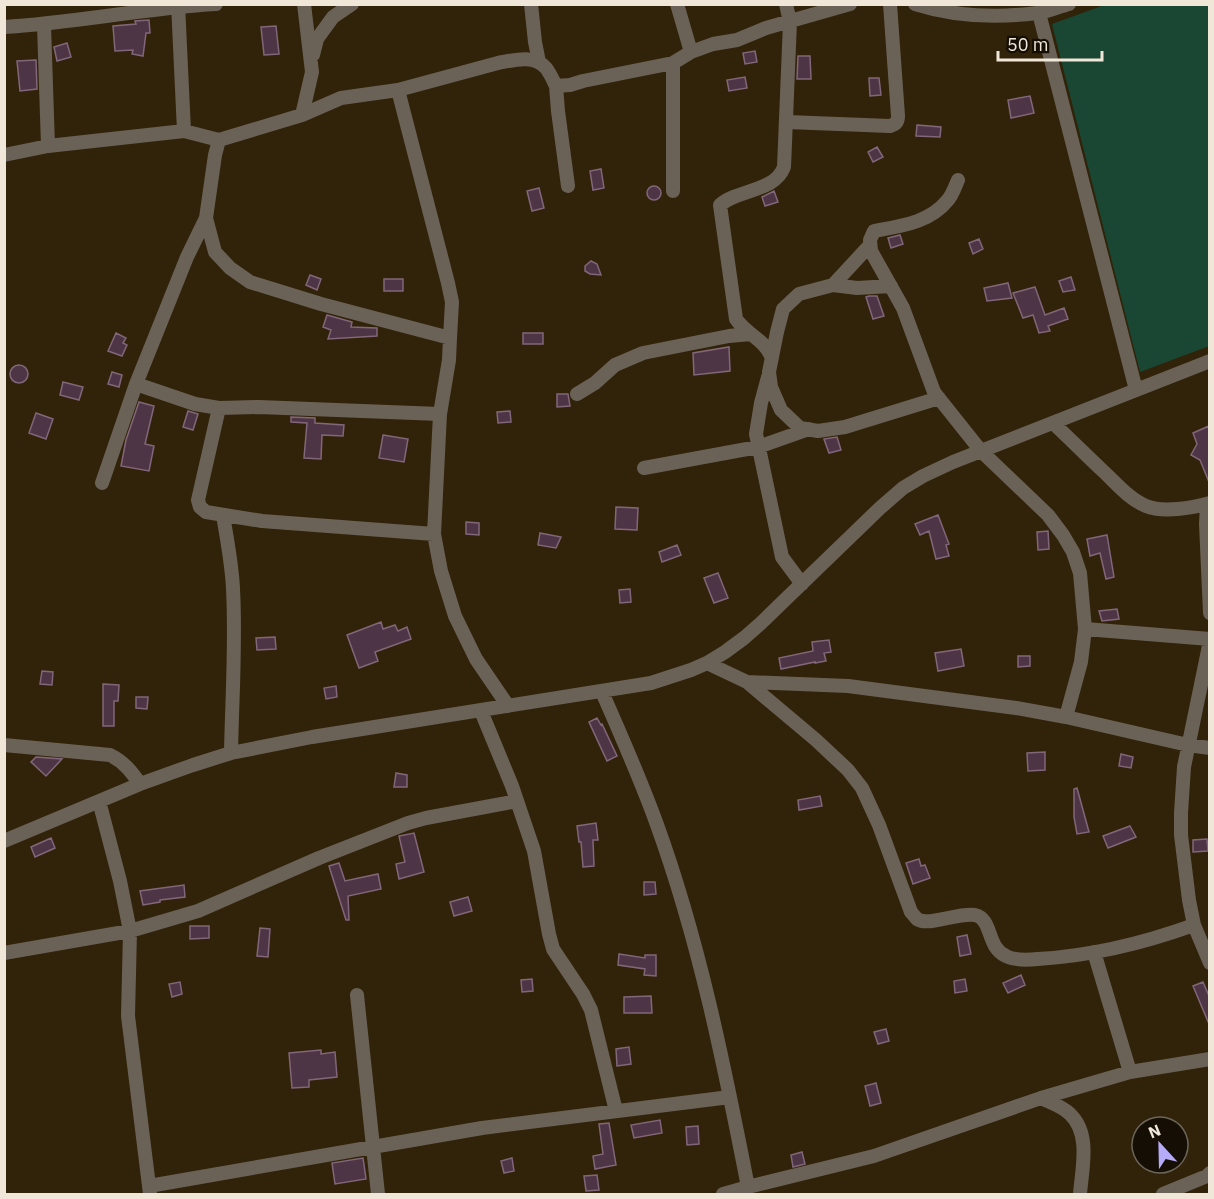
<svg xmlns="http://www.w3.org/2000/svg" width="1214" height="1199" viewBox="0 0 1214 1199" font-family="'IBM Plex Sans',sans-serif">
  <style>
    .green { fill: #194734 }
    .building { fill: #4e3546; stroke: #826679; stroke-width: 1.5 }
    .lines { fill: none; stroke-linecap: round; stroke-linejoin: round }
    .minor { stroke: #6b6257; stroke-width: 14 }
  </style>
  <rect width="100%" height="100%" fill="#312309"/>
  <path class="green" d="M1107,4L1209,5V346L1140,372L1052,24Z"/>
  <path class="building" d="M149,20L150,33H146L143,56L132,54L133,50L115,51L113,26L136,24L135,21Z
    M276,26L279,54L264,55L261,27Z
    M67,43L71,57L57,61L54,47Z
    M755,51L757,62L745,64L743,53Z
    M798,56H810L811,79H797Z
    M36,60L37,89L20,91L17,61Z
    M745,77L747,88L729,91L727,80Z
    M869,78H879L881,95L870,96Z
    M1030,96L1034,113L1011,118L1008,100Z
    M917,125L941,127L940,137L916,136Z
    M877,147L883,157L873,162L868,152Z
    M601,169L604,188L593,190L590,171Z
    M647 193a7 7 0 1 1 14 0a7 7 0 1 1-14 0Z
    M539,188L544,208L532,211L527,191Z
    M774,191L778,202L765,206L762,197Z
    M900,235L903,244L891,248L888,238Z
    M979,239L983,249L973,254L969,243Z
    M591,261L597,264L601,275L590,274L585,271V266Z
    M310,275L321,279L317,290L306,285Z
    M1071,277L1075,290L1063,292L1059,281Z
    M384,279H403V291H384Z
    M1008,283L1012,298L987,301L984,288Z
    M1035,287L1045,315L1064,308L1068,319L1048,326L1050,331L1039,333L1033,315L1023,318L1013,293Z
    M869,296H877L884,316L873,319L866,297Z
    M327,315L352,322L351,327L377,328V336L328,339L331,330L323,327Z
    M116,333L126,338L123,343L127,345L122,356L108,351Z
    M523,333H543V344H523Z
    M729,347L730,371L694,375L693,353Z
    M10 374a9 9 0 1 1 18 0a9 9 0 1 1-18 0Z
    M112,372L122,375L119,387L108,384Z
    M63,382L83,387L79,400L60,395Z
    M557,394H568L570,406L557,407Z
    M139,402L154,406L145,444L154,446L149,471L121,466L126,440Z
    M188,411L198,414L193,430L183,427Z
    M510,411L511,422L498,423L497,412Z
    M36,413L53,419L46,439L29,433Z
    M291,417L315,418V423L344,425L343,436L322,435L321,459L304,458L307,423L291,422Z
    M1209,426V482L1200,460L1191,455L1197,444L1193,433Z
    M383,435L408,439L404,462L379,458Z
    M837,437L841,450L829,453L824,439Z
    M616,507L638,508L637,530L615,529Z
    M938,515L949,544L946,545L949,556L936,559L929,531L920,535L915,524Z
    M466,522L479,523V535L466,534Z
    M1048,531L1049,549L1038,550L1037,532Z
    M540,533L561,537L556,548L538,545Z
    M1107,535L1114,577L1106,579L1100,553L1090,556L1087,539Z
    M677,545L681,555L662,562L659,552Z
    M718,573L728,598L714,603L704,578Z
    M630,589L631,602L620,603L619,590Z
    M1117,609L1119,619L1102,621L1099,611Z
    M381,622L383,629L395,625L398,631L407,627L411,639L375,652L378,661L359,668L347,635Z
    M275,637L276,649L257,650L256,638Z
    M829,640L831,652L824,653L826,661L815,663V662L781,669L779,658L813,651L812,642Z
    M961,649L964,666L938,671L935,653Z
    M1018,656H1030V666L1018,667Z
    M42,671L53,672L52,685L40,684Z
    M103,684L119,685L118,701H114V726H103Z
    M336,686L337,697L326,699L324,688Z
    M136,697H148L147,709L136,708Z
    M597,718L601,725L602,724L617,756L607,761L589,722Z
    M1045,752V770L1028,771L1027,753Z
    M1121,754L1133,757L1131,768L1119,766Z
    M36,757L62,759L46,776L31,762Z
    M396,773L407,775V787H394Z
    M1077,788L1089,832L1077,834L1074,817V789Z
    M820,796L822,806L799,810L798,800Z
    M596,823L598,840H593L594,866L583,867L581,842H579L577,826Z
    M1130,826L1136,837L1108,848L1103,836Z
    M414,833L424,872L399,879L396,864L405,862L399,836Z
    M51,838L55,848L35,857L31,847Z
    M1207,839L1208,851L1193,852V840Z
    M919,859L921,866L925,865L930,878L913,884L906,863Z
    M339,863L345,881L378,874L381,889L348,896L349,920H346L329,866Z
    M644,882H655L656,894L644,895Z
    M184,885L185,897L160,900V902L143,905L140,891Z
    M468,897L472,911L454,916L450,902Z
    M190,926H209V938L190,939Z
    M260,928L270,929L268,957L257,956Z
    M967,935L971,954L960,956L957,937Z
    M619,954L645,958V955H656V976L644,975L645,969L618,965Z
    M1021,975L1025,985L1008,993L1003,983Z
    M532,979L533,991L522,992L521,980Z
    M965,979L967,991L955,993L954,981Z
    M180,982L182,994L172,997L169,984Z
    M1203,982L1209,996V1024L1193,986Z
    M651,996L652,1013H624V997Z
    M886,1029L889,1041L878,1044L874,1032Z
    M629,1047L631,1064L617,1066L616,1049Z
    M321,1050V1054L335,1052L337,1077L309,1080V1087L292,1088L289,1053Z
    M876,1083L881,1103L870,1106L865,1086Z
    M660,1120L662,1133L634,1138L631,1125Z
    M609,1123L616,1165L595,1169L593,1156L603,1154L599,1124Z
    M698,1126L699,1144L687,1145L686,1127Z
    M802,1152L805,1164L793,1167L791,1155Z
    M363,1158L366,1179L335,1184L332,1163Z
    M512,1158L514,1171L504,1173L501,1161Z
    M597,1175L599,1190L586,1191L584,1176Z"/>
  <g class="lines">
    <path class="minor" d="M178,4L184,131
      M531,4L535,42L539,62
      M677,4L691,52
      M915,4C953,16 997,18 1037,13C1047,12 1058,7 1069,4
      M1039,13L1136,390
      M44,25L48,146
      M4,27C75,23 145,8 216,4
      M313,55L317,39L333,17L352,4
      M556,86L558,111L568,186
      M398,90L448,283L452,302L450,338L449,360L440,414L434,534L441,571L455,616L476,659L508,706
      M302,115L312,72L304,4
      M787,122L890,126C896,124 898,122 898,116L890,4
      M4,155L48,146L184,131L219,140L302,115L341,98L398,90L498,63C514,60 534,54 546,68C550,73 553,80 556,86L570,85L583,81L673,63L691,52L713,44L737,40L766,28L850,4
      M958,180C955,187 952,196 947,201C929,223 900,226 874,231L870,240L871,251L903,308L934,392L981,451L1048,515L1063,535L1073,552L1080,573L1085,629
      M673,191V63
      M206,218L215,252L230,268L250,282L321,304L450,338
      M870,245L833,285L799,294L783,309L777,332L769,372L771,387L781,410L800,428L818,431L845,427L939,398
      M833,285L857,288L891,286
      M771,356C764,339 747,335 736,319L720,205C738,189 775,192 784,167L790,22L786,4
      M768,377L761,403L756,434L782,557L802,584
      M136,384L195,404L219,408L259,407L440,414
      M577,394L595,383L615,365L643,353L729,336L751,334
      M219,408L198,500L200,507L206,512L262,521L434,534
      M1053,423C1070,439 1086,455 1103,471C1116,483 1129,499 1146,506C1163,513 1192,508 1210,503
      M644,468L758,447L809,429
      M102,483L136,384L187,257L206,218L215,155L219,140
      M1207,504L1206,524L1210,613
      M223,515C227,540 232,564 233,589C236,644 232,699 231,753
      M1210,641L1184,767L1181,813V835L1189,900L1194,925L1210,963
      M707,663L747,682L816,740L848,770L862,788L879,825L911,912C913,914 915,917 917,919C928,927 959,912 975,915C993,919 986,947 1006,956C1015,961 1028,960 1038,959C1090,956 1144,943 1194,925
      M747,682L848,686L1016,708L1066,717L1188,745L1210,748
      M602,692C621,735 640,778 656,822C699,940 724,1064 748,1187
      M481,711L512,786L534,851L549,934L553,949L583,994L591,1010L616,1111
      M1066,717L1081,662L1085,629L1210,639
      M4,745L110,755C124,762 131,771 140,784
      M99,801L120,881L130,931L128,1016L149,1186
      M4,841L140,784L193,765L231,753L312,737L651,683L691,670L707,663L725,652L744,638L760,624L880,508L903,488L923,476L953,462L1210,361
      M1094,952L1130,1072
      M4,953L130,931L198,911L319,858L408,823L426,818L517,801
      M357,995L378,1194
      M1041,1098C1051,1103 1062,1106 1070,1114C1091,1134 1082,1168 1080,1194
      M150,1194L149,1186L482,1128L730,1097
      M723,1194L748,1187L874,1156L1041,1098L1130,1072L1210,1059
      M1163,1194L1207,1176L1210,1173"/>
  </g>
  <rect width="1214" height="1199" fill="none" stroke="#f0e7d8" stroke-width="12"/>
  <g transform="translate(1160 1145) rotate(338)"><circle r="28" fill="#140e04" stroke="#6c6559" stroke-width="1.5"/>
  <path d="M0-4.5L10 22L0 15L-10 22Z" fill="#b6abf8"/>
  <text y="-9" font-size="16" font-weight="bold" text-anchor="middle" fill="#f0e7d8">N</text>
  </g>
  <path d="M998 51v9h104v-9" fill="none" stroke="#f0e7d8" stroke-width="3"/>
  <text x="1007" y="51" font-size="18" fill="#f0e7d8" stroke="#140e04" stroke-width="4.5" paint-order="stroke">50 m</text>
</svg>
